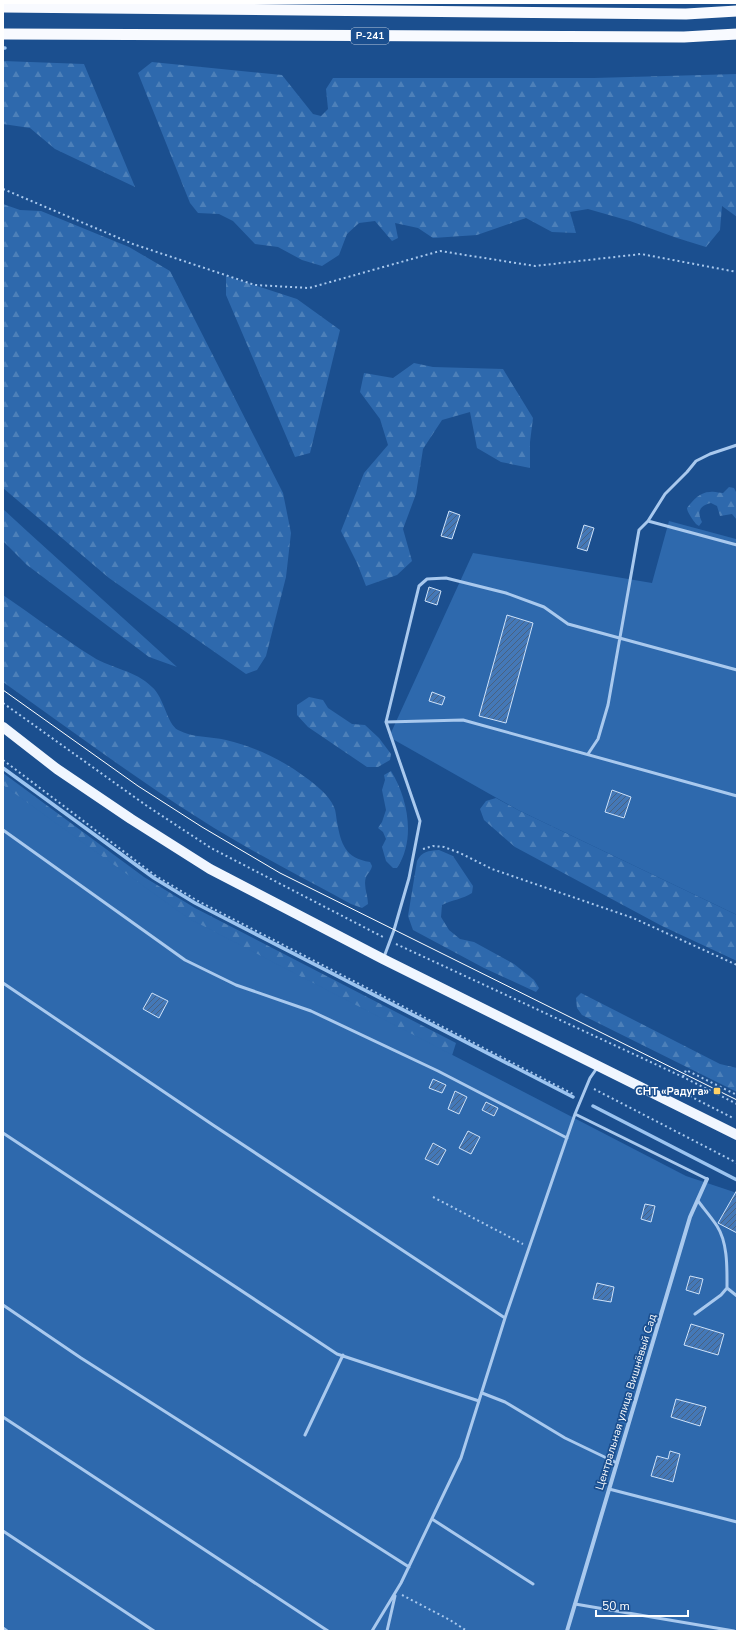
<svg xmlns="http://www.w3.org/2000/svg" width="740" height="1634" viewBox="0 0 740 1634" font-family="'Nunito Sans',sans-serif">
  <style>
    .forest { fill: url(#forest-firs) }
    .garden { fill: #2e69ad }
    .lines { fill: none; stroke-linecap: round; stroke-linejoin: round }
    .stream { stroke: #9cc4f0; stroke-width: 3.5 }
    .building { fill: url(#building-hatch); stroke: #cfe3fa }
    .path { stroke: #a9c9ee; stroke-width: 2; stroke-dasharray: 2 3; stroke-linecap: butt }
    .service { stroke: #a9c9ee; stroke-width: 3 }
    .minor { stroke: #a9c9ee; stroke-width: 4 }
    .primary { stroke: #f0f6ff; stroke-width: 10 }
    .trunk { stroke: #f8faff; stroke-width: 11 }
    .tram { stroke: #fff; stroke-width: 1 }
    .poi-dot { fill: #ffd166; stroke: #1b4f8f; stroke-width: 1.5 }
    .labels { text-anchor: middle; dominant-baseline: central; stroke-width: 3.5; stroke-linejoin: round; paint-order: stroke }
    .shield { fill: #1b4f8f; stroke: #bbcadd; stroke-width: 1 }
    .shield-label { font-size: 10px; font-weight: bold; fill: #fff }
    .poi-label { font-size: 11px; font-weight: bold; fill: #fff; stroke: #1b4f8f; text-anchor: end }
    .street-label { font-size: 11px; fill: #fff; stroke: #1b4f8f }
  </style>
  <defs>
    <pattern id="forest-firs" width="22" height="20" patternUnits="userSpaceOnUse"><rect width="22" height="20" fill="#2e69ad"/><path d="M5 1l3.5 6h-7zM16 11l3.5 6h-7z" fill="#4d80b9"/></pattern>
    <pattern id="building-hatch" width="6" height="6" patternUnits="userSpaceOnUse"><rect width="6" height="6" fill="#4478b7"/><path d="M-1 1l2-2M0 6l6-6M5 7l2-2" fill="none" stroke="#486282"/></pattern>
  </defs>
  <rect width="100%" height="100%" fill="#1b4f8f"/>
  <path class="forest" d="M3,61L84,64L135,187L55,149L30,128L3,124Z
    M152,62L282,75L313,114L321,116L328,109L326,89L333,78H594L737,74V217L722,206L720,230L706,247L677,238L630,221L588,209L570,212L576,233L552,232L526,218L477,235L433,238L418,228L395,223L398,238L392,241L375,221L359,223L347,234L339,255L322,266L302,260L278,247L255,244L233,221L219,214L198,213L190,203L138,73Z
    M3,204L20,210L41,211L129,247L170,271L283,493L291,533L286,577L266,656L257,670L246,674L109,578L3,488Z
    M226,276L297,299L340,330L310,453L295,457L226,295Z
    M414,363L433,367L503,369L533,418L530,442V468L501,462L477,448L470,412L442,420L423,449L416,494L403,529L412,561L397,575L366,586L357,563L341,531L364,473L388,445L380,419L360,392L364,373L393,378Z
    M729,487L734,488L737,494V520L732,514L720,516L717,506L711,503C699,506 697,512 702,522L699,526L696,524C693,520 687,512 687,508C693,500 700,492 710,492C715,491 719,493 723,493Z
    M3,509L28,532L177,667L149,657L27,565L3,541Z
    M3,595C33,615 62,638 93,657C112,669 135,670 152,687C164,697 167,724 178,730C193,738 210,736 226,740C255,747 281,759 305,777C315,784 329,795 334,807C336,811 336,817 337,822C341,844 345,858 370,862L372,866C371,871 368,873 366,877C363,886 368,895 368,904L362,908L351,904C300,876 248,850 200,819C132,776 68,728 3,682Z
    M309,697L323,700L328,708L352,724L365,725L379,738L391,754L390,760L378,767H367L308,727L297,715V705Z
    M391,771C408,798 416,840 397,868H393L386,861L382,847L386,839L383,832L378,828L382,822L386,810L382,790L385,780L384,775Z
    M3,773L144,877L195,908L456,1043L449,1065L3,825Z
    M496,798L518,810L737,915V961L662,926L515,847L484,820L480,809L486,801Z
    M439,850L453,856L473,886L472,893C463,899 452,900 442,905L441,917L449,930L460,939L474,942L514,964L534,980L539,988L536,992L484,968L413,930L408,916L417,861C422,851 428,851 439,850Z
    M581,993L720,1064L737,1068V1092L582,1015L577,1008L576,998Z"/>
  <path class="garden" d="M669,521L736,539L737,537V915L518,810L389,737L473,553L652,583Z
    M3,785L188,918L686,1176L737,1193V1631H3Z"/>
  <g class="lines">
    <path class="stream" d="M3,48H5
      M3,768L154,878L195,903L573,1097
      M593,1106L737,1180"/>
  </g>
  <path class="building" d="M449,511L460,515L452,539L441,536Z
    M584,525L594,528L587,551L577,548Z
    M429,587L441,591L437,605L425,601Z
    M507,615L533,623L506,723L479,716Z
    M432,692L445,697L442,705L429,701Z
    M612,790L631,797L624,818L605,812Z
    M152,993L168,1001L159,1018L143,1009Z
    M433,1079L446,1085L442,1093L429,1088Z
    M455,1091L467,1097L459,1114L448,1109Z
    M486,1102L498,1108L494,1116L482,1110Z
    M468,1131L480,1137L471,1154L459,1148Z
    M433,1143L446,1150L438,1165L425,1159Z
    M737,1190V1233L718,1223Z
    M645,1204L655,1206L651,1222L641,1219Z
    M690,1276L703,1279L699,1294L686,1290Z
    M597,1283L614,1287L611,1302L593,1299Z
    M691,1324L724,1334L718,1355L684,1345Z
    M676,1399L706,1407L700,1426L671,1417Z
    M670,1451L680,1454L673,1482L651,1476L657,1456L668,1459Z"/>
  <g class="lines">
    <path class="path" d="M3,189L133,244L255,285L309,288L440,251L535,266L641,254L737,272
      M3,703L147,806L211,848L383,937
      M3,760L156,876L198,901L575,1095
      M423,849L433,846L444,847L460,853L492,869L633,918L737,965
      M396,944L683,1077L737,1104
      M683,1077L686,1070L737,1095
      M672,1087L733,1118
      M594,1089L737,1163
      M433,1197L523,1244
      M402,1595L450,1620L467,1631"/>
    <path class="service" d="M648,521L737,545
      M386,722L419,586L427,579L446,578L506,593L544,607L568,624L737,670
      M588,754L598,739L608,705L639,530L648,521L665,494L687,472L696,461L710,454L737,445
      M3,830L185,960L236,985L311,1011L438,1071L567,1138
      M384,957L394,930L409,878L420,821L386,722L463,720L737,796
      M3,983L213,1125L505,1318
      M575,1114L707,1179
      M3,1133L337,1354L479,1401
      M698,1201C704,1209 711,1217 717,1226C728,1243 727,1269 727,1288L737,1296
      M3,1305L81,1358L409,1567
      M695,1314L721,1295L727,1288
      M482,1393L505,1402L565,1438L617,1463
      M3,1417L328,1631
      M305,1435L343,1355
      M609,1489L737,1522
      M432,1519L533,1584
      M3,1531L154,1631
      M575,1604L734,1631
      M3,1628L7,1631
      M372,1631L401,1583L461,1458L505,1318L575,1114L590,1078L597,1068
      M387,1631L395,1596"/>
    <path class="minor" d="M567,1631L690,1217L707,1179"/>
    <path class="primary" d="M3,727L57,769L131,819L210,869L383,959L737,1135"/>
    <path class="trunk" d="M3,7L686,14L737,11
      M3,34L684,37L737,34"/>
    <path class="tram" d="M3,690L138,786L202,827L280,873L737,1100"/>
  </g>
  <rect class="poi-dot" x="713" y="1087" width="8" height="8" rx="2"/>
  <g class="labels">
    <rect class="shield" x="351" y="28" width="38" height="16" rx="3"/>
    <g class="shield-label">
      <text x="370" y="36">Р-241</text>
    </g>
    <g class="poi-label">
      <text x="709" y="1091">СНТ «Радуга»</text>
    </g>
    <g class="street-label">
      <text transform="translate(626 1402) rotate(-73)">Центральная улица Вишнёвый Сад</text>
    </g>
  </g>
  <rect width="740" height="1634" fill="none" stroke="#ffffff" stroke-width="8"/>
  <path d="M596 1610v6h92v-6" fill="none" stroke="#ffffff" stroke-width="2"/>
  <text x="602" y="1610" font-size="12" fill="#ffffff" stroke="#1b4f8f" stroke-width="3" paint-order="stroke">50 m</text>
</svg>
